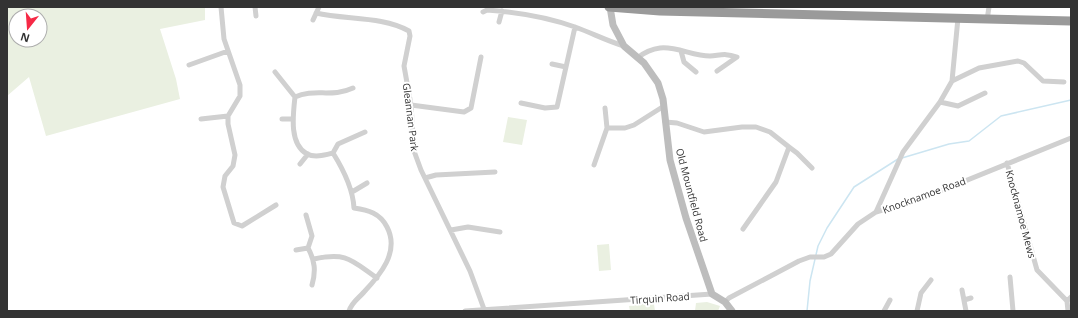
<svg xmlns="http://www.w3.org/2000/svg" width="1078" height="318" viewBox="0 0 1078 318" font-family="'Open Sans',sans-serif">
  <style>
    .green { fill: #eaf0e1; fill-rule: evenodd }
    .lines { fill: none; stroke-linecap: round; stroke-linejoin: round }
    .stream { stroke: #cce5f1; stroke-width: 1.5 }
    .street { stroke: #d0d0d0; stroke-width: 5 }
    .secondary { stroke: #bdbdbd; stroke-width: 7 }
    .highway { stroke: #9a9a9a; stroke-width: 9 }
    .labels { text-anchor: middle; dominant-baseline: central; stroke-width: 4; stroke-linejoin: round; paint-order: stroke }
    .street-label { font-size: 10px; fill: #333; stroke: #fff }
  </style>
  <rect width="100%" height="100%" fill="#fff"/>
  <path class="green" d="M7,7H205V20L160,29L176,79L180,99L46,136L29,77L7,96ZM16,16H40V40H16Z
    M508,117L527,120L522,145L503,142Z
    M609,244L611,270L599,271L597,245Z
    M707,302L720,306L718,311H695L696,303Z
    M642,304H654L655,311H630L629,306Z"/>
  <g class="lines">
    <path class="stream" d="M902,158L949,144L969,141L1001,116L1071,100
      M807,311L810,281L818,246L827,228L854,187L898,159"/>
    <path class="street" d="M221,7L224,39L240,85V96L228,116V124L235,155L233,166L225,176L223,187L234,223L242,226L276,205
      M255,7L256,16
      M483,12L487,10C516,12 547,17 575,27C592,33 607,41 624,46
      M316,13C346,20 382,16 409,31L410,36L404,66L411,105L414,151L421,170L470,271L484,309
      M313,20L319,7
      M987,20L989,7
      M499,22L502,11
      M681,51L684,62L696,72
      M637,58C645,52 651,49 660,48C676,46 693,56 710,56C722,55 725,53 737,57L717,71
      M552,64L566,67
      M189,65L228,51
      M275,72L295,97C293,115 289,144 307,154C315,158 325,155 333,153
      M952,81L979,68L1018,61L1024,63L1043,81L1064,82
      M295,97C314,88 332,98 353,88
      M940,102L958,106L985,93
      M521,103L545,108L557,107L575,27
      M411,105L464,112L471,108L481,57
      M201,119L228,116
      M282,119H293
      M665,122L677,123L704,132L742,127H756L770,132L789,147L776,182L743,229
      M607,128H625L634,125L664,106
      M789,147L797,153L812,168
      M1007,163L1037,270L1067,301
      M300,164L308,154
      M594,165L607,128L605,108
      M425,178L436,175L495,172
      M352,192L367,183
      M876,212L903,152L940,102L952,81L958,18
      M306,215L312,236L308,248C315,261 316,271 312,285
      M451,230L468,227L500,232
      M296,250L308,248
      M314,259C347,252 351,260 377,278
      M1010,277L1013,311
      M962,290L966,311
      M964,300L971,298
      M725,302L729,298L799,261L810,257H824L831,254L858,224L876,212L928,196L1071,138
      M349,311C352,302 358,299 364,292C380,275 400,252 387,227C380,213 368,210 354,208C353,189 343,169 333,153L338,144L365,132
      M465,311L712,294
      M884,311L890,300
      M917,311L921,293L931,280
      M1068,311L1067,301L1071,297"/>
    <path class="secondary" d="M610,7L613,25L624,46L644,63L658,83L663,99L670,160L686,218L712,294L725,302L732,311"/>
    <path class="highway" d="M609,7L660,11L1071,21"/>
  </g>
  <g class="labels">
    <g class="street-label">
      <text transform="translate(411 117) rotate(83)">Gleannan Park</text>
      <text transform="translate(692 195) rotate(75)">Old Mountfield Road</text>
      <text transform="translate(924 195) rotate(-20)">Knocknamoe Road</text>
      <text transform="translate(1021 214) rotate(75)">Knocknamoe Mews</text>
      <text transform="translate(660 298) rotate(-4)">Tirquin Road</text>
    </g>
  </g>
  <rect width="1078" height="318" fill="none" stroke="#333333" stroke-width="16"/>
  <g transform="translate(28 28) rotate(197)"><circle r="19" fill="#ffffff" stroke="#adadad"/>
  <path d="M0-3L7 15L0 10L-7 15Z" fill="#f62946"/>
  <text y="-6" font-size="11" font-weight="bold" text-anchor="middle" fill="#333333">N</text>
  </g>
</svg>
